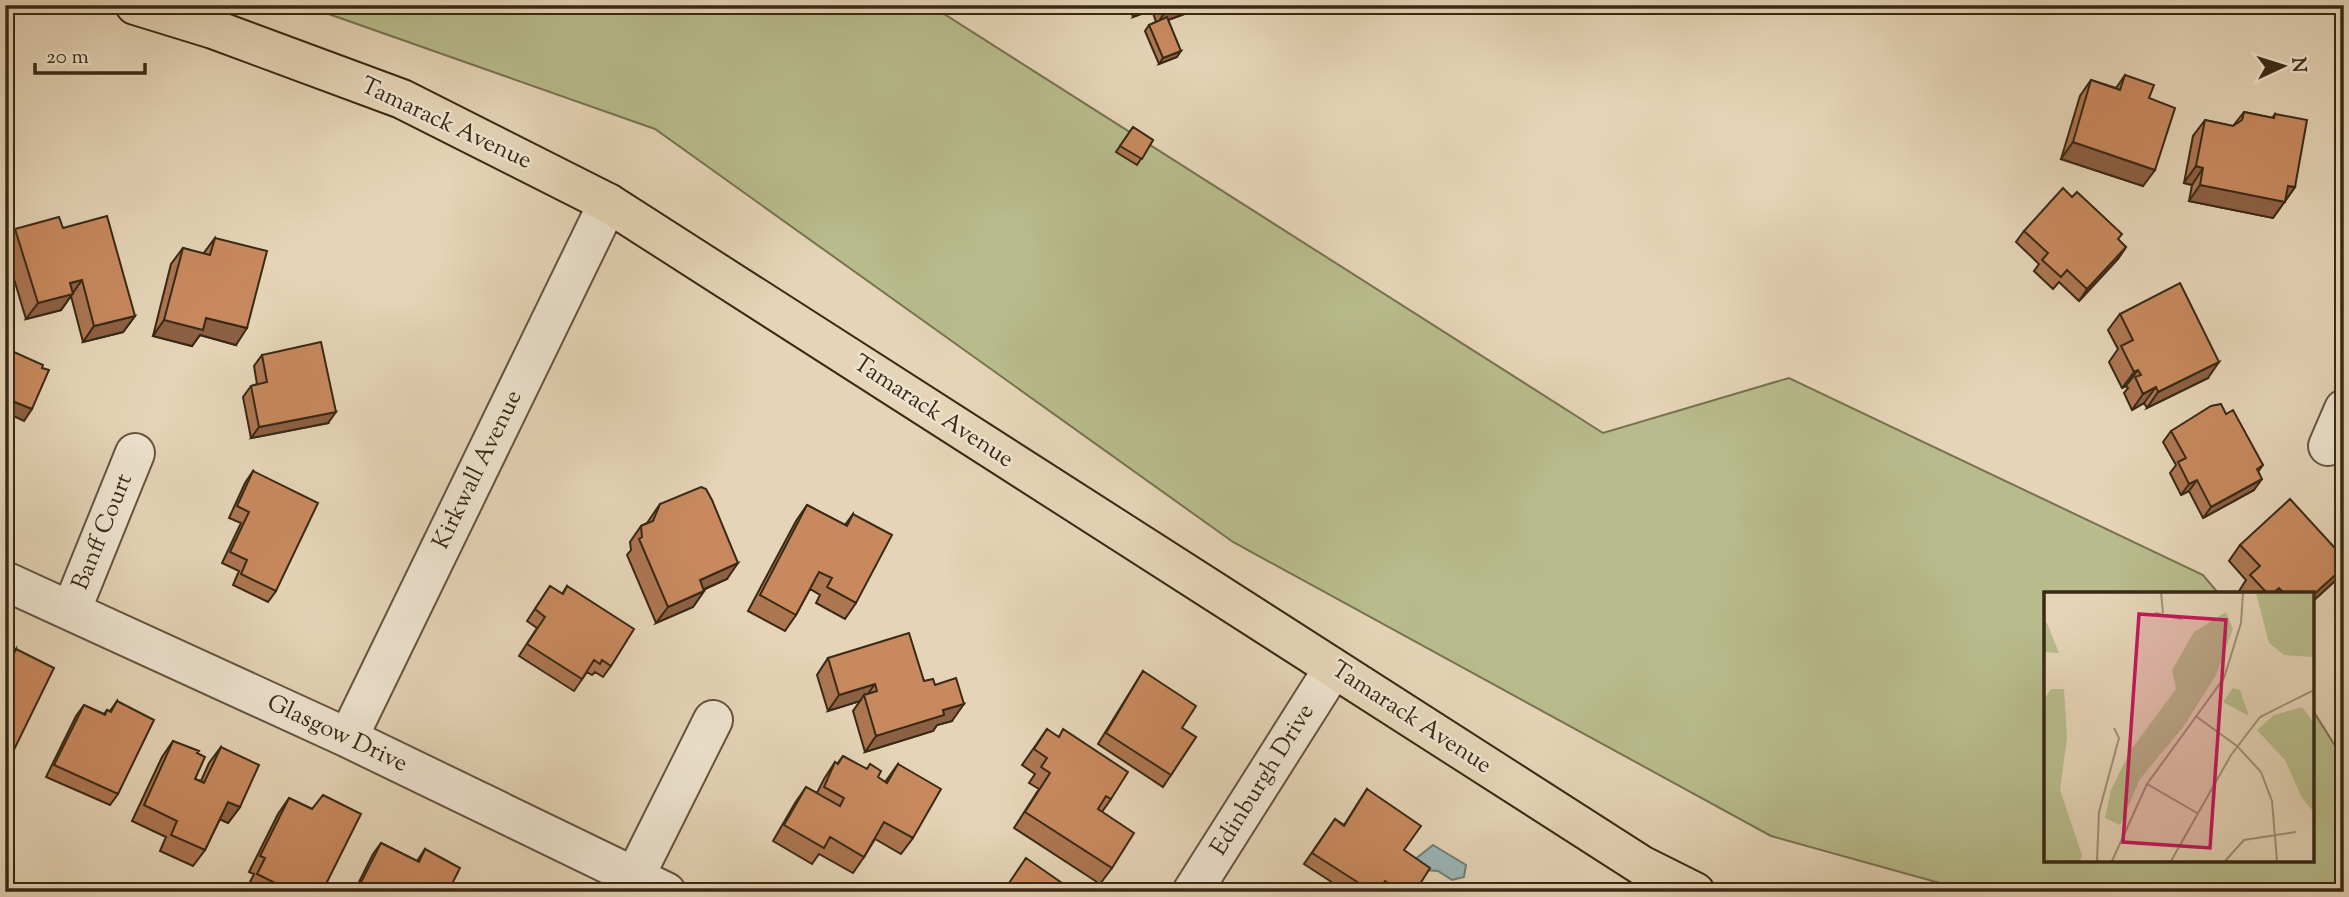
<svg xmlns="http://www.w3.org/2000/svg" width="2349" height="897" viewBox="0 0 2349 897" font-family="'Sorts Mill Goudy',serif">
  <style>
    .green { fill: #b8bc8c; stroke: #787250; stroke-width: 2 }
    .water { fill: #9ab6b9; stroke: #737e77; stroke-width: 2 }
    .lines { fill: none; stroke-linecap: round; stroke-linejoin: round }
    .minor-casing { stroke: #64543e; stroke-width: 42 }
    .major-casing { stroke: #392915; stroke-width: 42 }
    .minor { stroke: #eee3d0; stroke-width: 38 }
    .major { stroke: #e5d4b7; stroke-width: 38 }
    .wall { fill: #ac7651; stroke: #392915; stroke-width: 2 }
    .shaded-wall { fill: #8c6042; stroke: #392915; stroke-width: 2 }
    .building { fill: #c8895e; stroke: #392915; stroke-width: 2 }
    .labels { text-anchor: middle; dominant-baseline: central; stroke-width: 5; stroke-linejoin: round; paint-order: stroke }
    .street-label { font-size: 24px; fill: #392915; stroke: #eee3d0 }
    .inset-road { fill: none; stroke: #a09076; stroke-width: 2 }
    .view { fill: #c2185b; fill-opacity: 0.15; stroke: #c2185b; stroke-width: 3.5 }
    .inset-edge { fill: none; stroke: #392915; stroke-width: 3.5 }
  </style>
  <rect width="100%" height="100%" fill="#e5d4b7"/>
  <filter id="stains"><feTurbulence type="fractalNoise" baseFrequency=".00286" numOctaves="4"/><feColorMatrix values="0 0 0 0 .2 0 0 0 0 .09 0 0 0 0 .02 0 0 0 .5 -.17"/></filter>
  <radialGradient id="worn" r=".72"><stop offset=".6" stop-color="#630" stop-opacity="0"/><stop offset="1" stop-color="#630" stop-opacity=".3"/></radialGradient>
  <path class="green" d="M303,5H930L1603,433L1789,378L2203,575L2219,594H2046V860H2312V709L2344,760V892H1972L1771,836L1233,542L655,129Z"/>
  <path class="water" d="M1433,845L1466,865L1464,877L1452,880L1438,871L1424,870L1414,860Z"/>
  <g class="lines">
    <defs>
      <path id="minor" d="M2328,446L2344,409
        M5,581L348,738L666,892
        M71,611L135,453
        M348,738L608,203
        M635,876L713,720
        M1192,892L1333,669"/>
      <path id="major" d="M135,5L213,29L402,99L608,203L1641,865L1695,892"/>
    </defs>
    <use href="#minor" class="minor-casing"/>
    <use href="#major" class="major-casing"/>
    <use href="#minor" class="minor"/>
    <use href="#major" class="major"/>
  </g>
  <path class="wall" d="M1129,5H1197L1193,11L1168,20L1177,57L1159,64L1145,31L1149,25L1156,22L1152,10L1133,17Z
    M2125,75L2149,98L2143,186L2061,159L2080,96L2091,80L2116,88Z
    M2244,112L2272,118L2275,114L2295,187L2273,218L2189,201L2192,185L2184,183L2193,136L2205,120L2233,126Z
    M1133,127L1153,140L1137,165L1116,152Z
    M63,228L135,316L123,332L83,342L71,296L61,310L26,319L5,249V243L15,229Z
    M2024,231L2118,240L2126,247L2118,259L2079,301L2059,282L2053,289L2034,271L2039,264L2016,242Z
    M215,238L236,345L200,335L192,346L153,336L171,264L183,248L203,254Z
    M2120,314L2208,378L2147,408L2144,403L2132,410L2124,393L2128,388L2126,386L2122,388L2109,362L2118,349L2108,330Z
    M262,355L328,423L251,438L243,397L251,386L257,384L254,366Z
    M2226,414L2263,465L2258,472L2254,490L2203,518L2189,491L2181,495L2170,473L2176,465L2163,442L2171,431Z
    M253,471L276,591L268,602L233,585L239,571L222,563L241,523L229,518L245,483Z
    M660,504L727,579L703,590L704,591L693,607L656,623L627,555L631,550L630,542L641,526L647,523Z
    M807,505L845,525L853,514L856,603L845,619L816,603L820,595L810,589L796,615L785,631L748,611L796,521Z
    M2240,545L2344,558V569L2337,579L2312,602V594H2242L2239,591L2246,580L2229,561Z
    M550,586L562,594L567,586L611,666L603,677L595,672L592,675L587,672L574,691L519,656L537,628L527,621Z
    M16,649L5,768V665Z
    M828,658L935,685L952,721L937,725L933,731L865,752L853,711L860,701L828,711L817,675Z
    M1143,671L1182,728L1196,737L1163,787L1098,744Z
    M117,701L118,794L110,805L46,777L76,716L84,705L104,714L107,710L110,711Z
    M1047,729L1111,799L1102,812L1112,868L1100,884L1014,828L1039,789L1029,783L1035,774L1022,765Z
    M173,741L197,753L195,779L201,781L209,763L221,747L240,807L228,823L220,819L205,850L193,866L160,851L166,837L132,821L162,757Z
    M843,756L885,782L898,764L913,838L901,854L875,839L864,857L853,873L819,854L812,864L773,841L795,803L806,787L817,793L824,779L835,762L837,764Z
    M1367,789L1404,850L1415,892H1347L1304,864L1335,819L1344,825Z
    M289,798L312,809L322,892H250L246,890L254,874L249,872L278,814Z
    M381,843L417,861L425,849L448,892H354L373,854Z"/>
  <path class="shaded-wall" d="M1155,5L1152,10L1133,17L1141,6Z
    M1184,5H1197L1193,11L1157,24L1165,12Z
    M1181,51L1177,57L1159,64L1163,58Z
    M2073,142L2155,170L2143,186L2061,159Z
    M2196,166L2203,168L2192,185L2184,183Z
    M2200,185L2288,186L2295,187L2273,218L2189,201Z
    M2126,247L2118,259L2079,301L2087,289Z
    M82,280L61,310L26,319L38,303L70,283Z
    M135,316L123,332L83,342L94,326Z
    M206,318L247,328L236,345L200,335L192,346L153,336L164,320Z
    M2219,362L2208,378L2147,408L2158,392Z
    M2138,370L2126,386L2122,388L2134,372Z
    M2156,387L2144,403L2132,410L2143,394Z
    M15,402L32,409L24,421L7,413Z
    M336,412L328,423L251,438L259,427Z
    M2262,479L2254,490L2203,518L2211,507Z
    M2197,480L2189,491L2181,495L2189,484Z
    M738,563L727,579L688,596L700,580Z
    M2344,567V569L2337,579L2312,602V596Z
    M704,591L693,607L656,623L668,607Z
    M875,684L865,698L864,695L860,701L828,711L839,695Z
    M964,704L952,721L937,725L933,731L865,752L876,736L943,710Z
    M228,802L240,807L228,823L217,818Z"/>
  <path class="building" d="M1162,5H1184L1165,12Z
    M1167,17L1181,51L1163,58L1149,25Z
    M2125,75L2154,85L2149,98L2175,108L2155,170L2073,142L2091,80L2120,90Z
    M2244,112L2274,118L2275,114L2307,120L2295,187L2288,186L2285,202L2200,185L2203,168L2196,166L2205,120L2233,126L2242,120Z
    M1133,127L1153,140L1142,159L1120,146Z
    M2063,188L2072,197L2077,192L2122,234L2118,239L2126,247L2087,289L2067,270L2061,277L2042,260L2048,253L2024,231Z
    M107,216L135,316L94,326L82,280L70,283L73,294L38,303L15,229L59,217L63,228Z
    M215,238L267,251L247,328L206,318L203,330L164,320L183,248L210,255Z
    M2180,283L2219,362L2158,392L2156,387L2143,394L2135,377L2141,375L2138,370L2134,372L2121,346L2133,340L2120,314Z
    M321,342L336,412L259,427L251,386L267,382L262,355Z
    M5,348L43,365L42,368L49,370L32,409L15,402L5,425Z
    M2221,404L2226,414L2233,410L2263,465L2257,469L2262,479L2211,507L2197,480L2189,484L2178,462L2186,458L2171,431L2211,406Z
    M253,471L318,503L276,591L241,574L247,560L230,552L249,512L237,506Z
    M701,487L706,489L712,500L738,563L700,580L704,591L668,607L639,539L642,537L641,526L653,521L660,504Z
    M2290,499L2344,558V567L2312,596V594H2285L2279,588L2272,594H2268L2250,575L2260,566L2240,545Z
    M807,505L847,526L853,514L892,535L856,603L827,587L832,578L819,572L796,615L760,595Z
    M550,586L563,594L567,586L634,629L611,666L602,660L600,664L594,660L582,679L527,644L545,617L535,609Z
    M909,633L924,681L933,679L935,685L956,678L964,704L943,710L944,715L876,736L864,695L877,691L875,684L839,695L828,658Z
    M16,649L54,668L5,768V673Z
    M1143,671L1196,706L1182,728L1196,737L1171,775L1106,733Z
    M117,701L154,720L118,794L54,765L84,705L105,715L107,710L111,712Z
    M1047,729L1059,737L1063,729L1128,772L1111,799L1106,796L1098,809L1134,833L1112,868L1025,812L1050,773L1041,767L1047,758L1034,749Z
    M173,741L199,751L197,753L205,757L195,779L204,783L221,747L259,765L240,807L228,802L205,850L171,835L177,821L144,805Z
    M843,756L867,769L870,764L881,771L878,777L887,783L898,764L941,789L913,838L884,822L864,857L830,837L824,848L784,825L806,787L840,806L844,798L824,787L835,762L838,764Z
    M1367,789L1421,826L1404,850L1430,868L1415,892H1403L1385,881L1378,892H1373L1312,853L1335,819L1344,826Z
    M323,795L361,814L322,892H293L257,874L265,858L260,856L289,798L312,809Z
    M381,843L419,862L425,849L460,868L448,892H356Z
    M1026,858L1075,892H1003Z
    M5,882L12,885L9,892H5Z
    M1317,887L1325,892H1314Z"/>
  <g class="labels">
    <g class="street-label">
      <text transform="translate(446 124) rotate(25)">Tamarack Avenue</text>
      <text transform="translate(933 412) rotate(33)">Tamarack Avenue</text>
      <text transform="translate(478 470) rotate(-64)">Kirkwall Avenue</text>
      <text transform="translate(103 532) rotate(-68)">Banff Court</text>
      <text transform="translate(1411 718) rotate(33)">Tamarack Avenue</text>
      <text transform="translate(337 734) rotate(25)">Glasgow Drive</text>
      <text transform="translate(1263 780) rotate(-58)">Edinburgh Drive</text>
    </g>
  </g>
  <g transform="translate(2044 592)">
    <rect width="270" height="270" fill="#e5d4b7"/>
    <path d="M212,1H269V65L240,63L225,51ZM182,20L189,37L172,83L140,134L96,187L76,233L61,226L67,198L86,159L132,97L128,78L150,40ZM0,29L3,31L15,61L0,60ZM189,96L196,98L205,124L179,110ZM7,97H20L23,146L16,198L38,263L36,269H0V108ZM258,115L269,130V219L258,206L241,168L213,138L230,123Z" fill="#b8bc8c"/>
    <path class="inset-road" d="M117,0L119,21M111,21L138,27M153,125L193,154L217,180L228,209L233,269M103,192L153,221M53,269L55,220L75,146L70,136M68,269L103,192L180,86L197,31L199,0M127,269L187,163L216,125L270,98M181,269L200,248L252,240"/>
    <path class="view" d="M95,22L182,28L166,256L79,250Z"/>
    <rect width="270" height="270" class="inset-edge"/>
  </g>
  <rect width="2349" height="897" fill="none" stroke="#e5d4b7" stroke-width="28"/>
  <rect x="7" y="7" width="2335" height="883" fill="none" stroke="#392915" stroke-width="3.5"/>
  <rect x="14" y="14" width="2321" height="869" fill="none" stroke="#392915" stroke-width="2"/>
  <g transform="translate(2283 66) rotate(86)" stroke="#eee3d0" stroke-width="5" paint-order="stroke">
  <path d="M0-5L12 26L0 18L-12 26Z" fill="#392915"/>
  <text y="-10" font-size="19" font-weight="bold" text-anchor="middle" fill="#392915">N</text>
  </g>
  <path d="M35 63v10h110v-10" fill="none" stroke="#392915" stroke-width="3.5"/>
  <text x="46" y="63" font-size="21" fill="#392915" stroke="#eee3d0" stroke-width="5" paint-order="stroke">20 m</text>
  <rect width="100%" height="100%" filter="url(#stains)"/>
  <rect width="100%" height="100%" fill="url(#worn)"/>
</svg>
